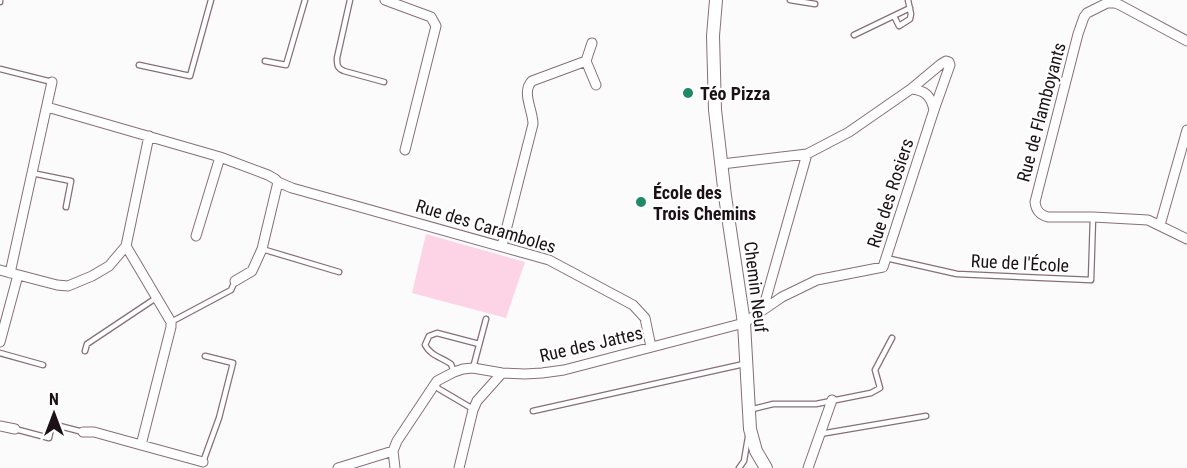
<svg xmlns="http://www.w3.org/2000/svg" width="1187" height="468" viewBox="0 0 1187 468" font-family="'Roboto Condensed',sans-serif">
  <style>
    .green { fill: #fdd3e6 }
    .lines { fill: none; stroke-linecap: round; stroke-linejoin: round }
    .service-casing { stroke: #886e7a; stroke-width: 7 }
    .minor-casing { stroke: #886e7a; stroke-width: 11 }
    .tertiary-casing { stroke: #886e7a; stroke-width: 14 }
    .service { stroke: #fff; stroke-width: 4.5 }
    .minor { stroke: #fff; stroke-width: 9 }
    .tertiary { stroke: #fff; stroke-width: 12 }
    .poi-dot { fill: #208966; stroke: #fff; stroke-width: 2 }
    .labels { text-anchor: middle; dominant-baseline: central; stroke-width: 4.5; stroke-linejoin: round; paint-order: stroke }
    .poi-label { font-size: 18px; font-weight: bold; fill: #1b1116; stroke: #fff; text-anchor: start }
    .street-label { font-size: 18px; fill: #1b1116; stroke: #fff }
  </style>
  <rect width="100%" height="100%" fill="#fbfbfb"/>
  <path class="green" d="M426,234L525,262L506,318L412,293Z"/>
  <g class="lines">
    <defs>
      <path id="service" d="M350,0L337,58C337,65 337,68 344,71L384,82
        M790,0L815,4
        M0,2V0
        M894,16L899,26L910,19L911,14L908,0
        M854,35L910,8
        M265,61L286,65L305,0
        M139,65L190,76L211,0
        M0,69L52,82
        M32,173L71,181L66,207
        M262,249L339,272
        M886,258L957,274L1091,280L1093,217
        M171,322L231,290L235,281
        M85,351L87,344L156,298
        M0,353L43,365
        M473,368L486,319
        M454,372L451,364C441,357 431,356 425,345L429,336L437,333L479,344
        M434,386L473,409
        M749,410L773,404H816L871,393L880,388L875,370L892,338
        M533,411L744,364
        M15,429L49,438L52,424L83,432
        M820,434L926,416
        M203,462L219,418L233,363L205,356
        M739,468L744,461L748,437"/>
      <path id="minor" d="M385,0L431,17L436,26L405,150
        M1187,41L1120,5L1115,3H1107L1087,13L1084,17L1078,34L1035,202C1036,211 1040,215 1048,217H1093L1148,220L1187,239
        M592,43L586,61L596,85
        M911,89C925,90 931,96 934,110
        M47,107L220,157L268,175L275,179L278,182L292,188L549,260L633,305L645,318L651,347
        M1160,225L1187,130
        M196,236L220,157
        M126,246L171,322V327L141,445L203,462
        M502,246L533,124C533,110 521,92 532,81L586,61
        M0,270L57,285L68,286L92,276L109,266L126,246L149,136
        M10,273L52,82
        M235,281L252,271L262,249L278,182
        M763,309L807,154
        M0,342L18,275
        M0,426L15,429
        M83,432H94L141,445
        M338,468L393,451
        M395,468L393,451L397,441L437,381L454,372L463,369L473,368L502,373L525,374L542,373L564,370L744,323L782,297L817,280L883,267L934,110L950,65L949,62L946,61L941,64L911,89L849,132L807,154L722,164
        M459,468L473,410L477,401L502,373
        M808,468L832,400"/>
      <path id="tertiary" d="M716,0L713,36L715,110L725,196L744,323L750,429L756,451L766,468"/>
    </defs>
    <use href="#service" class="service-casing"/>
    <use href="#minor" class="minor-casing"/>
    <use href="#tertiary" class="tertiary-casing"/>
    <use href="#service" class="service"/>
    <use href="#minor" class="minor"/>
    <use href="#tertiary" class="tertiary"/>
  </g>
  <g class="poi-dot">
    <circle cx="688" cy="93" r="6"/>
    <circle cx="641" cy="202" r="6"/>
  </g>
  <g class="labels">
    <g class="poi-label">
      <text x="700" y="93">Téo Pizza</text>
      <text x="653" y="192">École des<tspan x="653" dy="21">Trois Chemins</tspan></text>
    </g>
    <g class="street-label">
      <text transform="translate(1041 112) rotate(-75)">Rue de Flamboyants</text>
      <text transform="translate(890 193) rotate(-72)">Rue des Rosiers</text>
      <text transform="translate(486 226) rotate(17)">Rue des Caramboles</text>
      <text transform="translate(1020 263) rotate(3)">Rue de l'École</text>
      <text transform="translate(756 287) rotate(83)">Chemin Neuf</text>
      <text transform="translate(591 344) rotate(-13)">Rue des Jattes</text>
    </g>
  </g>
  <g transform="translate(54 414)" stroke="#ffffff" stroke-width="4.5" paint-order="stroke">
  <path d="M0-4.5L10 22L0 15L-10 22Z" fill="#1b1116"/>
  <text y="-9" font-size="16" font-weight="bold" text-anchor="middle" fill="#1b1116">N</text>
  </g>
</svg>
